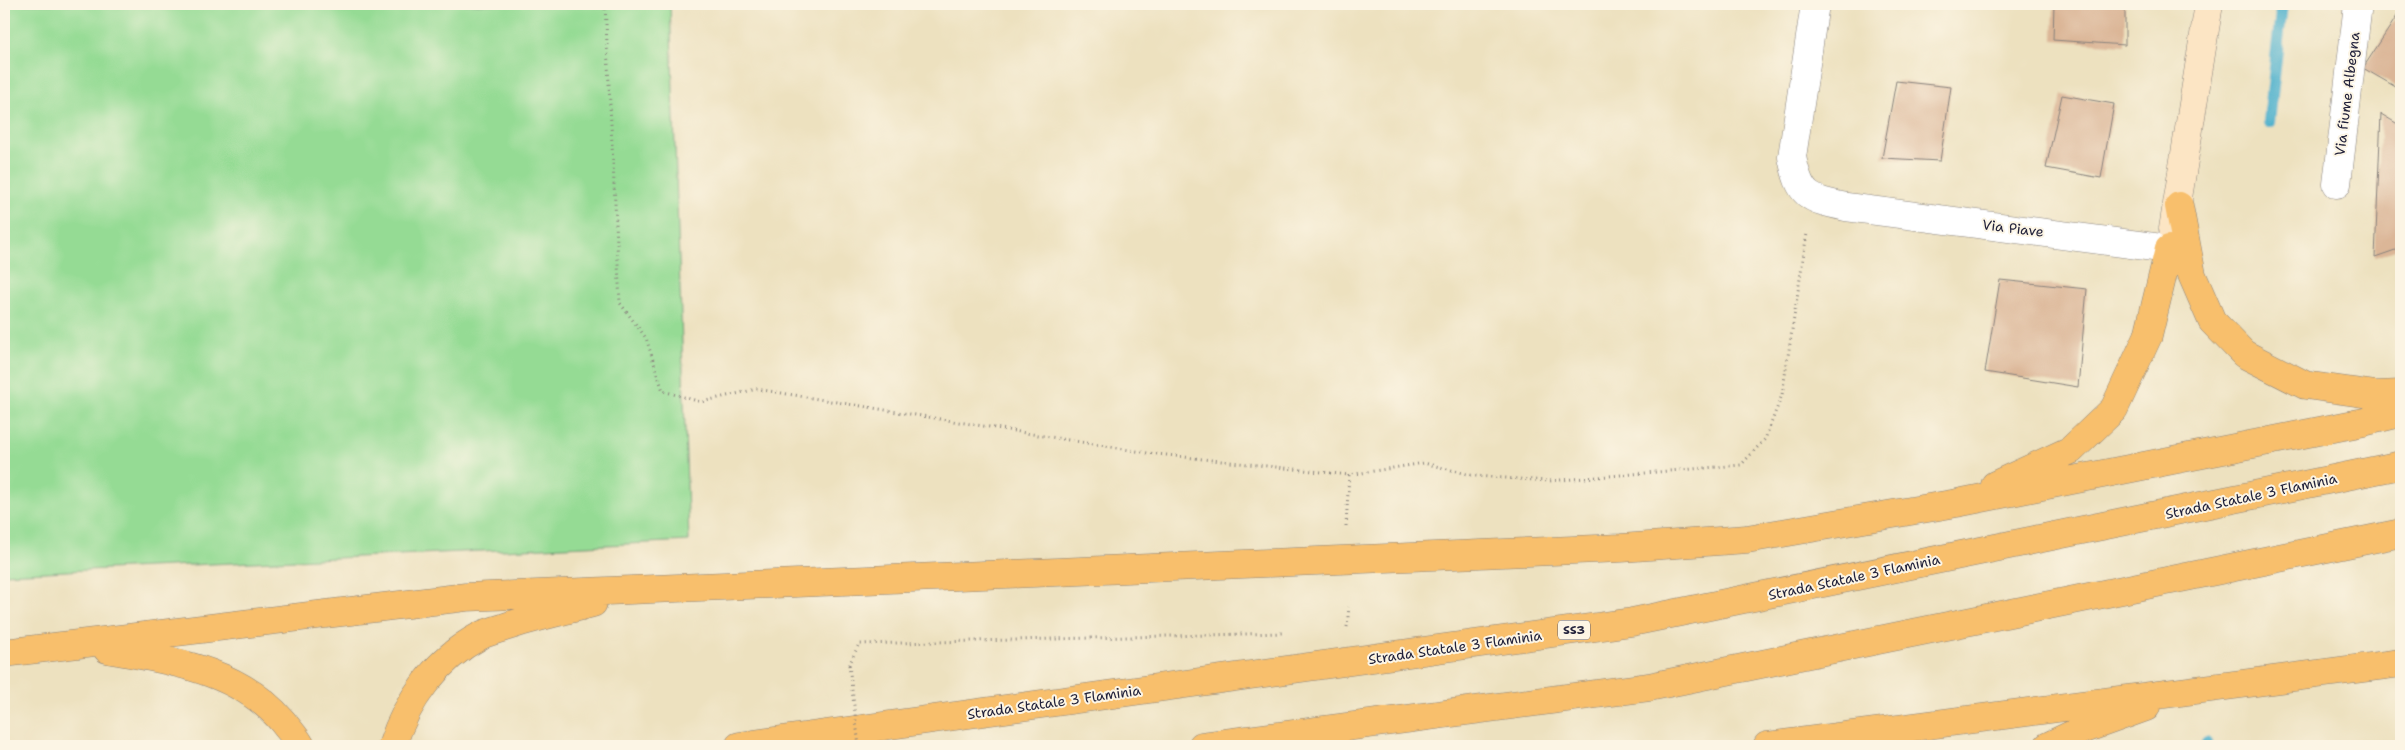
<svg xmlns="http://www.w3.org/2000/svg" width="2405" height="750" viewBox="0 0 2405 750" font-family="'Shantell Sans',sans-serif">
  <style>
    .green { fill: #95db94; stroke: #5c7e68 }
    .lines { fill: none; stroke-linecap: round; stroke-linejoin: round }
    .stream { stroke: #4db0cc; stroke-width: 12 }
    .building { fill: #dbb697 }
    .minor-casing { stroke: #88827d; stroke-width: 29 }
    .secondary-casing { stroke: #88827d; stroke-width: 29 }
    .trunk-casing { stroke: #88827d; stroke-width: 29 }
    .path { stroke: #88827d; stroke-width: 3; stroke-dasharray: 1 4; stroke-linecap: butt }
    .minor { stroke: #fff; stroke-width: 28 }
    .secondary { stroke: #fce5c4; stroke-width: 28 }
    .trunk { stroke: #f8bf6c; stroke-width: 28 }
    .path-bridge { stroke: #88827d; stroke-width: 3; stroke-dasharray: 1 4; stroke-linecap: butt }
    .labels { text-anchor: middle; dominant-baseline: central; stroke-width: 4; stroke-linejoin: round; paint-order: stroke }
    .shield { fill: #fcf5e5; stroke: #63616e; stroke-width: 1 }
    .shield-label { font-size: 12px; font-weight: bold; fill: #22223b }
    .street-label { font-size: 14px; fill: #22223b; stroke: #fcf5e5 }
  </style>
  <rect width="100%" height="100%" fill="#fcf5e5"/>
  <filter id="ink" filterUnits="userSpaceOnUse"><feTurbulence type="fractalNoise" baseFrequency=".02" numOctaves="2"/><feDisplacementMap in="SourceGraphic" scale="10" xChannelSelector="R" yChannelSelector="G"/><feConvolveMatrix kernelMatrix="1 2 1 2 8 2 1 2 1" color-interpolation-filters="sRGB"/></filter>
  <filter id="wash" filterUnits="userSpaceOnUse"><feTurbulence type="fractalNoise" baseFrequency=".0096" numOctaves="4" result="noise"/><feDisplacementMap in="SourceGraphic" scale="20" xChannelSelector="R" yChannelSelector="G"/><feGaussianBlur stdDeviation="1.12" result="paint"/><feColorMatrix in="noise" values="0 0 0 0 0 0 0 0 0 0 0 0 0 0 0 0 0 1.4 0 .05"/><feComposite in="paint" operator="in"/></filter>
  <g filter="url(#wash)">
    <rect width="100%" height="100%" fill="#ede1bf"/>
    <path class="green" d="M4,4H670L689,541L4,574Z"/>
    <g class="lines">
      <path class="stream" d="M2269,122L2282,4
        M2206,746L2207,743"/>
    </g>
    <g id="blocks">
      <path class="building" d="M2054,4H2125V45L2053,40Z
        M2401,10V90L2363,68Z
        M1896,81L1951,87L1940,161L1882,158Z
        M2062,95L2114,104L2101,178L2046,168Z
        M2381,114L2401,126V248L2375,257Z
        M2000,280L2087,289L2078,387L1985,372Z"/>
    </g>
  </g>
  <g filter="url(#ink)">
    <use href="#blocks" fill-opacity="0" stroke="#88827d" stroke-width="1"/>
    <g class="lines">
      <defs>
        <path id="minor" d="M1815,4L1792,157C1800,196 1807,199 1846,207L2169,249
          M2337,184L2358,4"/>
        <path id="secondary" d="M2173,229L2209,4"/>
        <path id="trunk" d="M2179,206L2192,275L2212,321L2244,354L2305,385L2376,395L2401,394
          M1995,485L2071,450L2114,409L2148,336L2169,249
          M107,649C170,661 239,669 283,722C289,730 296,737 301,746
          M4,653L466,597L1621,548L1747,539L1957,503L2364,422L2401,413
          M392,746C407,700 437,659 480,636C487,632 497,630 505,627C534,617 564,611 593,603
          M739,746L1632,622L2401,465
          M1202,746L1649,687L2401,533
          M1767,746L2401,663
          M2048,746L2079,731L2146,707"/>
      </defs>
      <use href="#minor" class="minor-casing"/>
      <use href="#secondary" class="secondary-casing"/>
      <use href="#trunk" class="trunk-casing"/>
      <path class="path" d="M605,4L620,303L646,338L663,391L701,402L757,389L1148,453L1349,475
        M1346,526L1349,475L1424,463L1475,476L1549,481L1741,465L1765,439L1782,395L1807,233
        M1347,627L1349,607
        M849,665L859,644L1284,633"/>
      <use href="#minor" class="minor"/>
      <use href="#secondary" class="secondary"/>
      <use href="#trunk" class="trunk"/>
      <path class="path-bridge" d="M849,665L859,746"/>
    </g>
  </g>
  <g class="labels">
    <rect class="shield" x="1558" y="620.5" width="32" height="19" rx="4"/>
    <g class="shield-label">
      <text x="1574" y="630">SS3</text>
    </g>
    <g class="street-label">
      <text transform="translate(2347 94) rotate(-83)">Via fiume Albegna</text>
      <text transform="translate(2013 228) rotate(7)">Via Piave</text>
      <text transform="translate(2251 496) rotate(-12)">Strada Statale 3 Flaminia</text>
      <text transform="translate(1854 577) rotate(-12)">Strada Statale 3 Flaminia</text>
      <text transform="translate(1455 647) rotate(-8)">Strada Statale 3 Flaminia</text>
      <text transform="translate(1054 702) rotate(-8)">Strada Statale 3 Flaminia</text>
    </g>
  </g>
  <rect width="2405" height="750" fill="none" stroke="#fcf5e5" stroke-width="20"/>
</svg>
